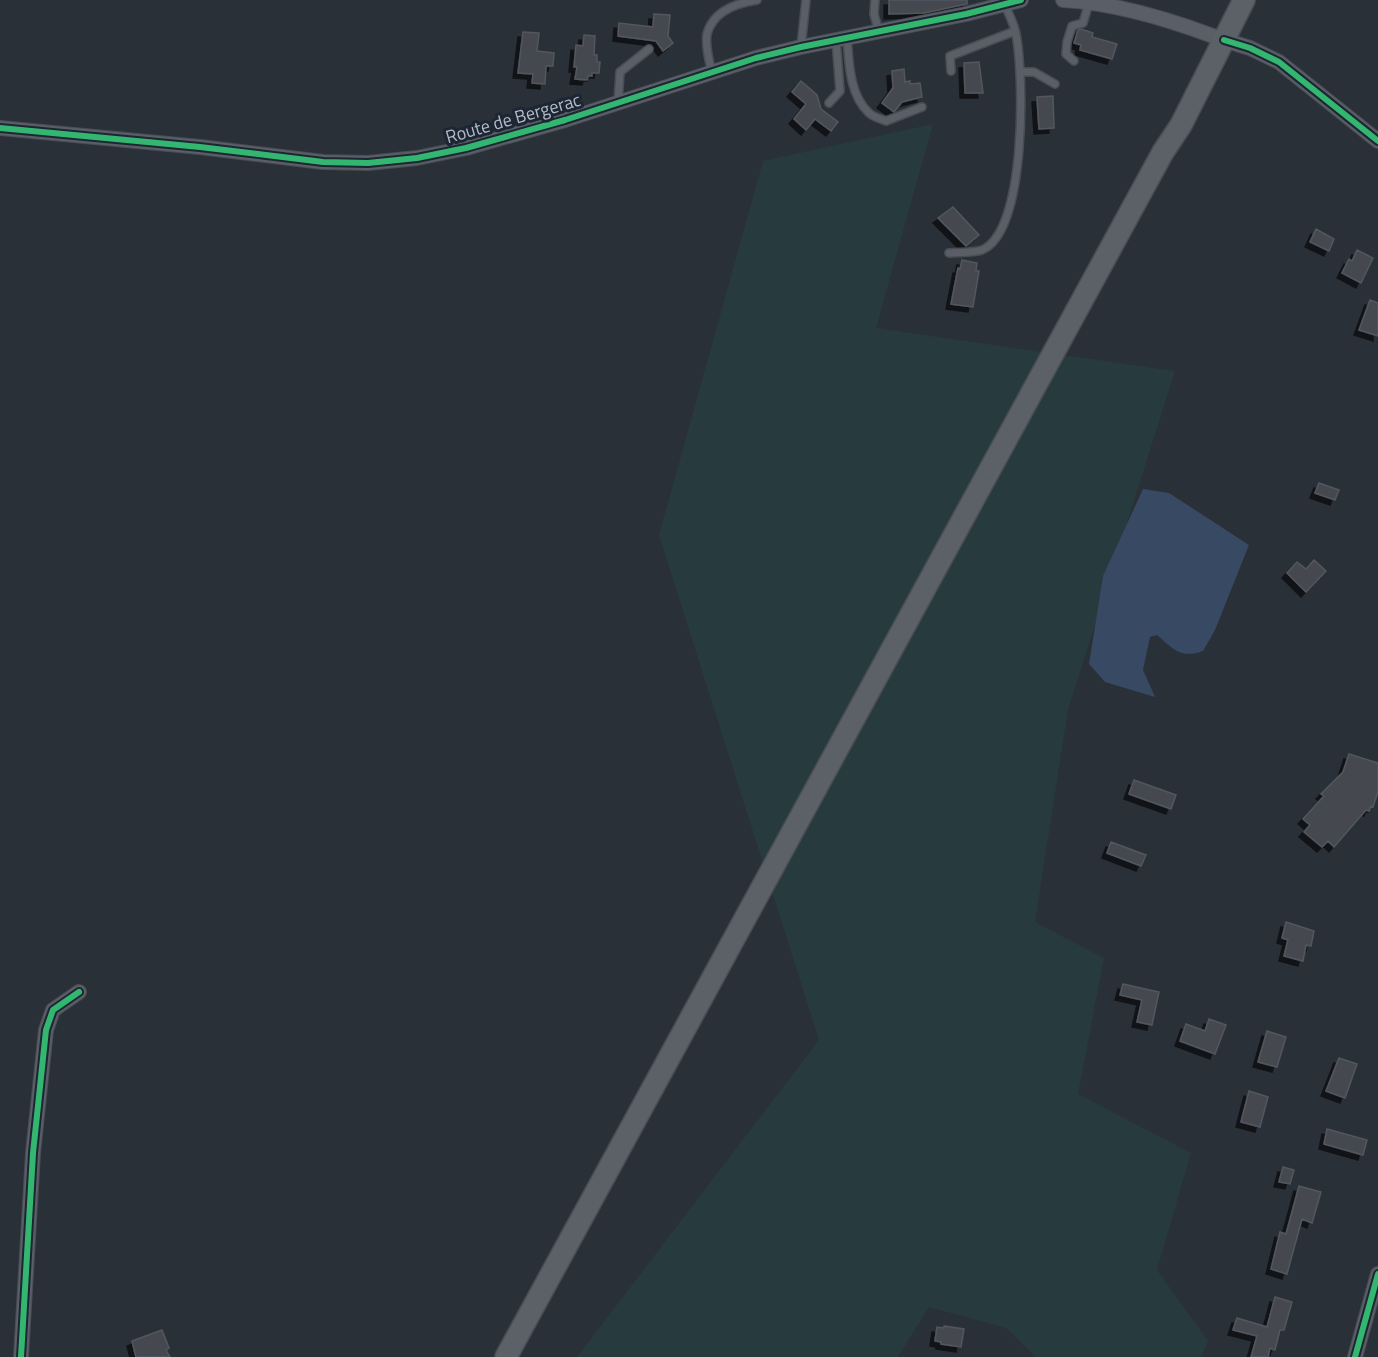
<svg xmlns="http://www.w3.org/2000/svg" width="1378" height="1357" viewBox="0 0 1378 1357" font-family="'Titillium Web',sans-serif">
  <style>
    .green { fill: #273a3e }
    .water { fill: #384963 }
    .building { fill: #444950; stroke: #52575f; stroke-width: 1.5; filter: url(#shadow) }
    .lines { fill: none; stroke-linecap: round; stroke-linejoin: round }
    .service-casing { stroke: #484c53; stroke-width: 10 }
    .minor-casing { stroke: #484c53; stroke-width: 16 }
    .primary-casing { stroke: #484c55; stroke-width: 24 }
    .service { stroke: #5a5e66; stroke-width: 7 }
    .minor { stroke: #5a5e66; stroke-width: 14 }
    .primary { stroke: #5c6168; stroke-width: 21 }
    .cycleway-casing { stroke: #1d2633; stroke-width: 10 }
    .cycleway { stroke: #33b770; stroke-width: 6 }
    .labels { text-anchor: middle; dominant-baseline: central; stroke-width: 6; stroke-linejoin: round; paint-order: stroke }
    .street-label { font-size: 18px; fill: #b4bcc9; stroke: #1d2633 }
  </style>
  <defs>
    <filter id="shadow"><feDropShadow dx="-5" dy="5" stdDeviation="0" flood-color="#0009"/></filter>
  </defs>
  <rect width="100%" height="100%" fill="#2a3038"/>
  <path class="green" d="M933,124L876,328L1175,371L1068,710L1035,922L1104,958L1078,1094L1191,1153L1157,1270L1208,1341L1201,1357H1036L1006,1328L929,1307L898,1357H577L819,1040L659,535L763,161Z"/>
  <path class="water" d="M1143,489L1169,493L1249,545L1215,630L1203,651C1181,659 1173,649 1157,635L1150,637L1143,670L1155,697L1105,682L1089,664L1103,576Z"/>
  <path class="building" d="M889,0H967V4L924,13L889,14Z
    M654,14L670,15L668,36L673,43L663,51L656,41L618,36L619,23L653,27Z
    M1081,29L1093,33L1092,37L1117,44L1112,59L1080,50L1081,45L1074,43L1078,30Z
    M523,32L539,33L537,51L554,53L553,66H546L545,84L532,83L533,74L518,73Z
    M584,35L595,36L594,55H597V62H600L599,73H592V76H588L587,80L575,79L577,67H574L576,45L583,46Z
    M979,62L983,93H965L964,63Z
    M904,69L905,82L910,81V84L920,83L922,97L902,102L894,112L882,103L893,88L892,71Z
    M801,81L817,95L821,109L838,122L831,131L815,119L806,130L794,119L806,104L792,92Z
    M1053,96L1054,128L1039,129L1037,97Z
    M953,207L979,235L966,246L938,218Z
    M1316,229L1334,239L1329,251L1310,242Z
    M1357,250L1373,258L1361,283L1342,273L1349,259L1352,261Z
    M962,260L977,263L976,271H979L973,307L951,304L958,268L960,269Z
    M1370,300L1378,303V336L1359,330Z
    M1319,483L1339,490L1335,500L1315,493Z
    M1314,560L1326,571L1306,592L1287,573L1297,562L1306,569Z
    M1349,754L1378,763V792L1373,807L1371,806L1369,811L1366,810L1334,847L1328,841L1322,847L1304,832L1310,825L1303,819L1324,796L1321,794L1343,772Z
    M1134,780L1176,795L1171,809L1129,794Z
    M1111,842L1146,855L1141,866L1107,853Z
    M1286,922L1314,931L1311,946L1306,945L1303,961L1284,956L1288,940L1282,938Z
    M1123,984L1159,992L1152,1025L1137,1022L1142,1000L1120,995Z
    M1209,1019L1226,1025L1215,1054L1180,1041L1186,1024L1205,1031Z
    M1267,1031L1286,1037L1277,1067L1258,1062Z
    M1339,1058L1357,1064L1345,1098L1326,1091Z
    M1249,1091L1268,1097L1260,1127L1241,1122Z
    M1327,1129L1367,1140L1363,1155L1324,1144Z
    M1283,1167L1294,1170L1290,1184L1279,1182Z
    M1299,1186L1321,1192L1312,1223L1302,1219L1287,1274L1271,1269L1280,1232L1286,1234Z
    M1275,1297L1292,1302L1284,1330H1280L1275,1350L1270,1348L1268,1357H1251L1257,1336L1233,1330L1237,1318L1267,1327Z
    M944,1326L964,1329L961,1347L941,1344V1342L935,1341L937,1327L944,1328Z
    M162,1330L169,1348L166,1350L170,1357H136L132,1341Z"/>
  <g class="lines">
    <defs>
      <path id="service" d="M875,0L874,14L879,32
        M847,37C849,61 849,95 869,113C873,117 881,119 886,121L922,107
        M801,47L806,0
        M1074,61L1066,54L1067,42L1072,26L1083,23L1089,3
        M951,71L950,56L1015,31
        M712,72C709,61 705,46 707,34C713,11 737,3 757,0
        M1021,72H1034L1055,84
        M618,103L620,72L649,49
        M829,103L840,91L836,40
        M949,253C959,252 973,253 982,250C1027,231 1024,75 1016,34C1014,23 1008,13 1004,3"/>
      <path id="minor" d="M1063,0C1115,3 1165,18 1213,36
        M1224,40L1250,48L1279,62L1378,141
        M0,128L200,147L323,162L368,163L417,158L466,148L565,120L756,58L801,47L966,14L1021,0
        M21,1357L33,1153L46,1030L53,1010L79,992
        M1355,1357L1378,1274"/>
      <path id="primary" d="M506,1357L1163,152L1181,125L1244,0"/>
    </defs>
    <use href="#service" class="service-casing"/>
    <use href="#minor" class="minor-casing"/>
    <use href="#primary" class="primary-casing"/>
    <use href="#service" class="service"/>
    <use href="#minor" class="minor"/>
    <use href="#primary" class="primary"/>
    <defs>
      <path id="cycleway" d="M1224,40L1250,48L1279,62L1378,141
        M0,128L200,147L323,162L368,163L417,158L466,148L565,120L756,58L801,47L966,14L1021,0
        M21,1357L33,1153L46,1030L53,1010L79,992
        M1355,1357L1378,1274"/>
    </defs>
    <use href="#cycleway" class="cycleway-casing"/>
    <use href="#cycleway" class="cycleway"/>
  </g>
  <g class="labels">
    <g class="street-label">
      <text transform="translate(513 118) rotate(-16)">Route de Bergerac</text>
    </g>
  </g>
</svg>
